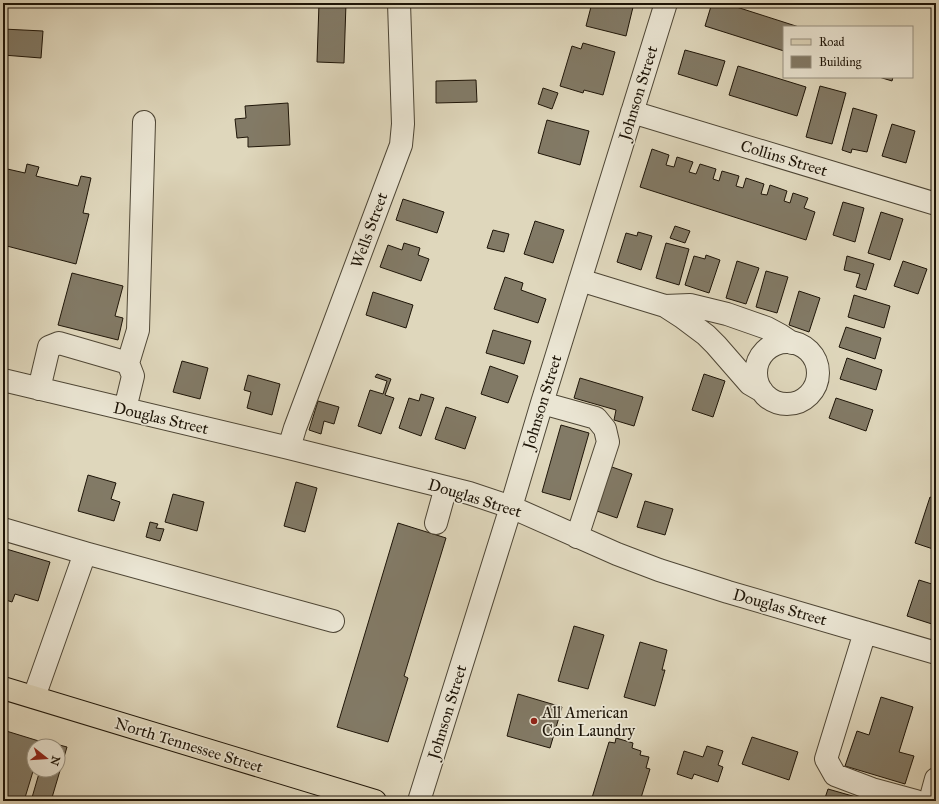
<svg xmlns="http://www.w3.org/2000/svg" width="939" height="804" viewBox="0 0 939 804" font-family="'IM FELL Great Primer',serif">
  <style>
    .building { fill: #827a66; stroke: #1e1508 }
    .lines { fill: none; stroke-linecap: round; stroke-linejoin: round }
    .minor-casing { stroke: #4e4635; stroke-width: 24 }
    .major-casing { stroke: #1e1508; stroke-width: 24 }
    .minor { stroke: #eae5d3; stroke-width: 22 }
    .major { stroke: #dfd7bc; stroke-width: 22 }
    .poi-dot { fill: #8f2418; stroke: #eae5d3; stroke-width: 1.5 }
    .labels { text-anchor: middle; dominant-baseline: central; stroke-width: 3.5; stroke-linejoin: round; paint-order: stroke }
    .street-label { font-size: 16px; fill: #1e1508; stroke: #eae5d3 }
    .poi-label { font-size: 16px; fill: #1e1508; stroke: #eae5d3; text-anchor: start }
  </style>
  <rect width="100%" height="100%" fill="#dfd7bc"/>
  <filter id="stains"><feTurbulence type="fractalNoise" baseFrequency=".005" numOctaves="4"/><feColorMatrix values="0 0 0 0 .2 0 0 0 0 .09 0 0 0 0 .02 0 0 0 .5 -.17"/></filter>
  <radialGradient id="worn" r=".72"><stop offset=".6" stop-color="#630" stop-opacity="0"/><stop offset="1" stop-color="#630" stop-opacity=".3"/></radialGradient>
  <path class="building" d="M319,3H346L344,63L317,62Z
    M592,3H634L626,36L586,26Z
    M712,3H724L799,27H784V51L705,26Z
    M3,29L43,31L41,58L3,55Z
    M583,43L615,52L603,95L584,90L583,93L560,86L572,46L581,49Z
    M685,50L725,61L717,86L678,74Z
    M738,66L806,87L797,116L729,95Z
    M879,77H893L892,81Z
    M476,80L477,102L436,103V81Z
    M820,86L846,93L832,144L806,137Z
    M543,88L558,93L552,109L538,104Z
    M288,103L290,145L248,147V137L237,138L235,119L246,118L245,106Z
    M853,108L877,115L867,152L852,149L851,153L842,150Z
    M547,120L589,131L580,165L538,153Z
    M892,124L915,131L906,163L882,156Z
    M652,149L669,155L666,165L674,167L677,157L693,162L689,172L696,174L700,164L716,169L713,179L719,181L722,171L739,176L736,186L743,188L746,178L764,184L761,194L767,195L770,185L787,191L784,201L790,203L793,193L808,198L804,208L815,212L806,240L640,187Z
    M27,164L39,167L36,176L78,186L81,176L91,178L83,213L89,214L76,264L3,245V168L25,173Z
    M403,199L444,212L437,233L396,220Z
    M843,202L864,208L855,242L833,235Z
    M881,212L903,219L890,260L868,253Z
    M535,221L564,230L553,263L524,254Z
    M675,226L690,231L685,243L670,238Z
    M493,230L509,234L504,252L487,248Z
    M638,232L652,236L641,270L617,262L626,233L637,236Z
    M404,243L420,248L418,255L429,259L421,281L380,267L388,245L402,250Z
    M666,243L689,249L679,285L656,278Z
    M706,255L720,260L709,293L685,285L694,256L705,259Z
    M847,256L874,264L866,290L856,287L860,274L844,270Z
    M737,261L759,268L746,304L726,298Z
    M903,261L927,269L918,294L894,286Z
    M766,271L788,277L777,313L756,307Z
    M72,273L123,286L115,316L123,318L118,340L58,325Z
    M505,277L523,283L521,290L546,299L538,323L494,309Z
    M799,291L820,298L809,332L789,325Z
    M373,292L413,305L406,328L366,315Z
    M854,295L890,306L884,328L848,317Z
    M846,327L881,338L875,359L839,347Z
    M493,330L531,341L524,364L486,353Z
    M847,358L882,370L876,390L840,379Z
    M182,361L208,368L200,399L173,392Z
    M490,366L518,376L508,403L481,394Z
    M377,374L391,379L385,395L394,398L381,434L358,426L370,390L383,394L387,381L375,377Z
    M704,374L725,381L713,417L692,410Z
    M248,375L280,384L272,415L247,408L251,392L244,390Z
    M580,378L643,397L634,426L614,420L616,410L574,398Z
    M421,394L434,398L421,436L399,428L409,398L419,401Z
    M836,398L873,410L866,431L829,418Z
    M318,401L339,407L334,424L324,421L321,434L309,430Z
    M446,407L476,417L465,449L435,439Z
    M561,425L589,433L570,500L542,492Z
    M609,466L632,474L617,518L594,510Z
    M88,475L116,483L111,499L120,502L114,521L78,511Z
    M296,482L317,488L305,532L284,526Z
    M173,494L204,502L197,531L165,522Z
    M930,497L936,499V550L915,543Z
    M645,501L673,509L665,535L637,527Z
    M150,522L158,524L156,528L164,529L160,541L146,537Z
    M398,523L446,538L404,676L408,678L388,742L337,727Z
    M3,548L50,562L38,601L15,594L12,602L3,599Z
    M919,580L935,585L933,592L936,593L935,625L907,616Z
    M574,626L604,635L588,689L558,681Z
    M640,642L667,650L662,670H665L655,706L624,697Z
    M518,694L562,707L550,748L507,736Z
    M881,697L913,707L899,752L914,756L905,784L845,766L857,731L869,735Z
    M3,730L42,742L41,746H34V768L24,801H3Z
    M752,737L798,752L789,780L742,764Z
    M616,738L633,743L632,748L641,751L640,755L649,757L646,768L650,769L640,801H591L609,742L615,743Z
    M48,742L67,747L51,801H31L40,770H58V746H47Z
    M707,746L723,751L718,765L723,767L718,782L694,774L692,779L677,774L684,751L703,757Z
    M828,789L870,801H824Z"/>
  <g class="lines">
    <defs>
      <path id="minor" d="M632,112L936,204
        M580,280L665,306L690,305L727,314L767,328L780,335L792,343
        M665,306L682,317L706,335L716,345L750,384L762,391
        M756 373a31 31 0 1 1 62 0a31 31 0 1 1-62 0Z
        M3,380L289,448L469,493L511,507L617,554L659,570L728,592L936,653
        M39,389L49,347L59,343L128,363
        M542,403L596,418L605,429L608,442L577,537
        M125,409L133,376L128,363L138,330L144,122
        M289,448L295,428L401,145L403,124L399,3
        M436,523L446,487
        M3,529L85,553L34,697
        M85,553L333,621
        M865,632L826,759L835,775L872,789L916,801
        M419,801L511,507L542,403L666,3
        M930,801L936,779"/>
      <path id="major" d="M3,688L375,801"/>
    </defs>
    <use href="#minor" class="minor-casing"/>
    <use href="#major" class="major-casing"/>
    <use href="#minor" class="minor"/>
    <use href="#major" class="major"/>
  </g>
  <circle class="poi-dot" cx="534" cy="721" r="4"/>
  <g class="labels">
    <g class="street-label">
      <text transform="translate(638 93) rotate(-73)">Johnson Street</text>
      <text transform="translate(784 158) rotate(17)">Collins Street</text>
      <text transform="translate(369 230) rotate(-70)">Wells Street</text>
      <text transform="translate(542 402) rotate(-73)">Johnson Street</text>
      <text transform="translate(161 418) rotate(13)">Douglas Street</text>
      <text transform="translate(475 498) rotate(17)">Douglas Street</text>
      <text transform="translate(780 607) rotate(16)">Douglas Street</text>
      <text transform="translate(447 712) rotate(-73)">Johnson Street</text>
      <text transform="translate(189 745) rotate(17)">North Tennessee Street</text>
    </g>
    <g class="poi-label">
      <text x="542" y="712">All American<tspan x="542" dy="18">Coin Laundry</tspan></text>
    </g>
  </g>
  <rect width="939" height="804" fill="none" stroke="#dfd7bc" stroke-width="16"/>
  <rect x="4" y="4" width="931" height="796" fill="none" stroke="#1e1508" stroke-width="2"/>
  <rect x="8" y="8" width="923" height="788" fill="none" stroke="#1e1508"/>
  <rect x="783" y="26" width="130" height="52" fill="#eae5d3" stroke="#989282"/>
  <rect x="791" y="39" width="20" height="6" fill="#dfd7bc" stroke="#989282"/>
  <text x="819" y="46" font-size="12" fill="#1e1508">Road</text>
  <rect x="791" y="56" width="20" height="12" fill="#827a66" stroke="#989282"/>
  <text x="819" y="66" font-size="12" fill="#1e1508">Building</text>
  <g transform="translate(46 758) rotate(107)"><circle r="19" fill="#eae5d3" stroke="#989282"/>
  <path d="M0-3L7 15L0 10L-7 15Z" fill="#8f2418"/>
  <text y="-6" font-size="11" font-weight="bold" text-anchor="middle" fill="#1e1508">N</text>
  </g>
  <rect width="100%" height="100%" filter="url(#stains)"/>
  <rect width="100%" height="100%" fill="url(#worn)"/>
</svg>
